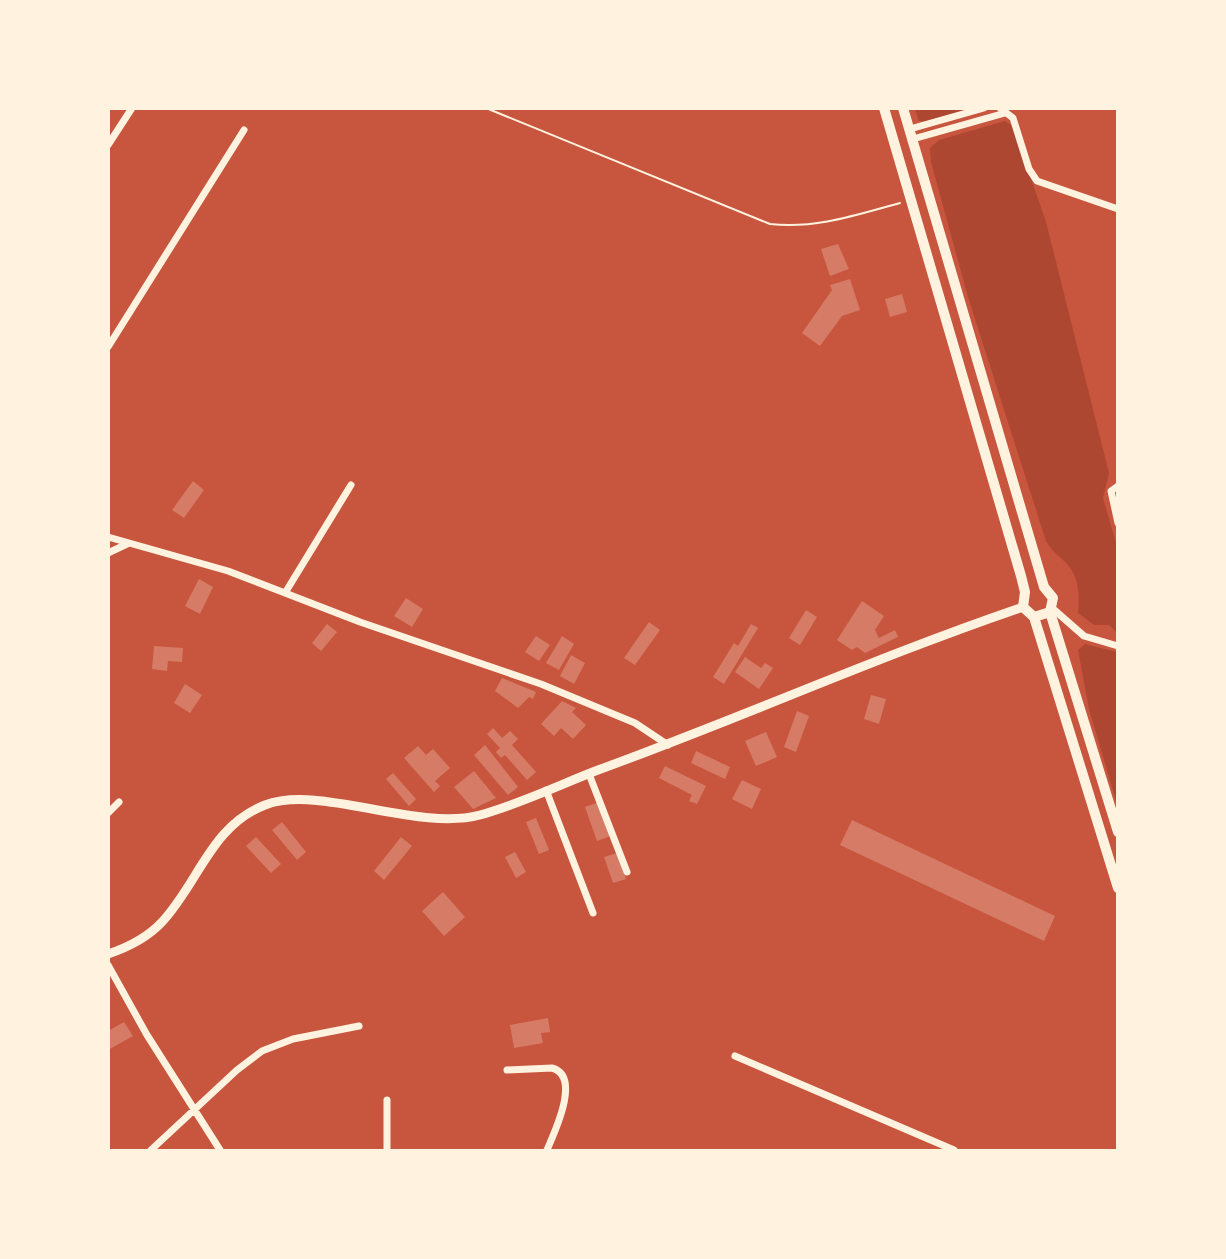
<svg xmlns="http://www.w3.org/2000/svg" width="1226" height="1259" viewBox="0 0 1226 1259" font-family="'Fira Sans Condensed',sans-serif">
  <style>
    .green { fill: #ae4732 }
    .building { fill: #d67c66 }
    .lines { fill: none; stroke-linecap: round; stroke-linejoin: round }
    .path { stroke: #fff3e0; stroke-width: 2 }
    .minor { stroke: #fff3e0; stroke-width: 7 }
    .tertiary { stroke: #fff3e0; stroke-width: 9 }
    .primary { stroke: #fff3e0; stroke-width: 10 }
  </style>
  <rect width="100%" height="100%" fill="#c8553d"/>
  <path class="green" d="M915,109H970L926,121H919Z
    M1005,121L1013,126L1046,222L1109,473L1103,498L1117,546V633L1109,625H1094L1078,613C1079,597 1080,579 1068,565C1061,557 1052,552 1046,541L968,297L931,162L930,148L939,140Z
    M1085,644L1117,652V804L1089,709L1078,650Z"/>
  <path class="building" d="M838,244L849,269L830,276L821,249Z
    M850,279L860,310L842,316L820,346L802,333L832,290L830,285Z
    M902,294L907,312L890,317L885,299Z
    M193,481L204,490L184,518L172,510Z
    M199,579L213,587L200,614L185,606Z
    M406,598L423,609L412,627L394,616Z
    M862,601L884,616L875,630L879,638L895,630L898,637L865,653L857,647L852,650L837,640Z
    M806,610L817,617L800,645L789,638Z
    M649,622L660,630L635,665L624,658Z
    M327,624L337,632L321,651L312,643Z
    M751,624L758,628L724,684L713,677L734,643L738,646Z
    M536,636L550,645L539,661L525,652Z
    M562,636L574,644L559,670L546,663Z
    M154,646L183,648L182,662L168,661L167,671L152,669Z
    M571,655L585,663L574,684L560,676Z
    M745,657L761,668L765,663L773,668L759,689L735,672Z
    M502,678L536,692L533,699L529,697L518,708L495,691Z
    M185,684L202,695L190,713L174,703Z
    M871,695L886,699L879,724L864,719Z
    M562,701L576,708L572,712L586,725L573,739L561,728L554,736L541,724Z
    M797,711L809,716L796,752L784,747Z
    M493,728L502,738L510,731L518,739L512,745L536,772L527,780L505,755L501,758L496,752L500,748L487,734Z
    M766,732L777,757L756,766L745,741Z
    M485,745L518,787L508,795L474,755Z
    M418,746L426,755L433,749L450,768L435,781L440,786L434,792L404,758Z
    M696,751L730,767L725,779L691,763Z
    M665,766L706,786L697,804L689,801L692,795L659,778Z
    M474,771L496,798L473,809L454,787Z
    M393,773L416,799L409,806L386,779Z
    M742,780L761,789L752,809L732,799Z
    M599,802L611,836L597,841L585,807Z
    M536,818L549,850L539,854L526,822Z
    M852,820L1055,916L1044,941L840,845Z
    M282,822L306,852L297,860L272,830Z
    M256,837L281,864L271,873L246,846Z
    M401,837L412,846L384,880L374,871Z
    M515,852L526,872L516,878L505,857Z
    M617,853L626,879L613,883L604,857Z
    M443,892L465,917L444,936L422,911Z
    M548,1018L550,1032L541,1033L543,1043L514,1048L510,1025Z
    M124,1022L133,1036L108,1050V1031Z"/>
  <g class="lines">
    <path class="path" d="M486,108L770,224C816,229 856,215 900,203"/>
    <path class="minor" d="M1000,108L1013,118L1029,169L1037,181L1118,209
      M910,129L984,108
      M913,139L1005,113
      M108,145L132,108
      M108,347L244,130
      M1118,486L1111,491L1118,523
      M108,537L228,571L360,622L541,684L635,723L668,745
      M108,553L127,544
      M285,593L351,485
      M1052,608L1084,636L1118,646
      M589,774L627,872
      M546,790L593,913
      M108,813L119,802
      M108,965L147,1035L220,1150
      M735,1056L954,1150
      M507,1070L552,1068C582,1076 554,1133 547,1150
      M151,1150L237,1070L262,1051L293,1039L359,1026
      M387,1150V1100"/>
    <path class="tertiary" d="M108,954C129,947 147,938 162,922C199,882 211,826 265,805C320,784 417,832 480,815C520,804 559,785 598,770C741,718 879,656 1023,607"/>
    <path class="primary" d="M884,108L1021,576L1025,592L1023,607L1034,617L1118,888
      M903,108L1044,587L1053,598L1050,612L1034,617
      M1050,612L1118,832"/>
  </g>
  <rect width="1226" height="1259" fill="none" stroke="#fff3e0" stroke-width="220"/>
</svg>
